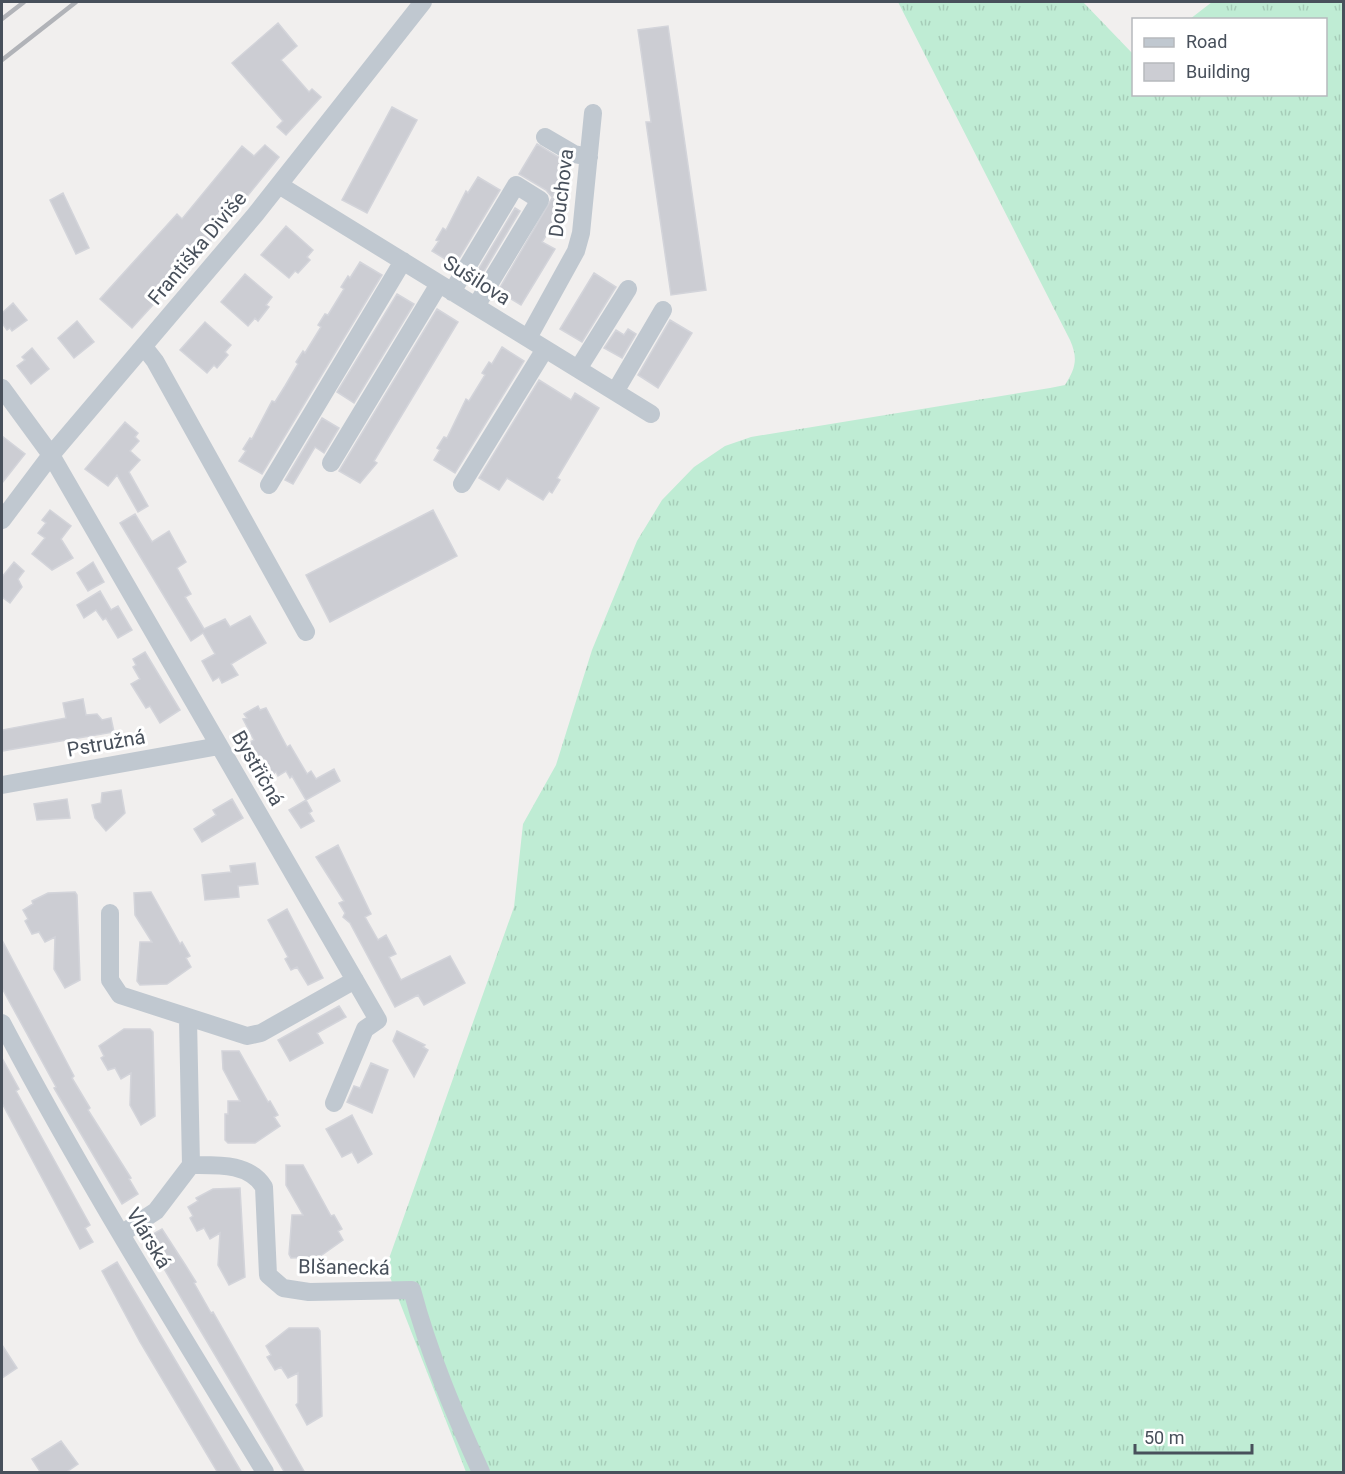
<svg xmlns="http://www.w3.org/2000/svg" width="1345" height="1474" viewBox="0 0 1345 1474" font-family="Roboto,sans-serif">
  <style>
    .grass { fill: url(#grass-tufts) }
    .building { fill: #cccdd3; stroke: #d3d4da; stroke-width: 1.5 }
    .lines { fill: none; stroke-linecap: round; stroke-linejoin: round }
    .minor { stroke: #c0c8d0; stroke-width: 18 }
    .rail { stroke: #b1b3b8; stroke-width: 4.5 }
    .labels { text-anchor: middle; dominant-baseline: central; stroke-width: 6; stroke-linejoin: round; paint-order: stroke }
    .street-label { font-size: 20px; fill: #48505b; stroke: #fff }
  </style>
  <defs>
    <pattern id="grass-tufts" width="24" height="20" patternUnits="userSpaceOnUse" patternTransform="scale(1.5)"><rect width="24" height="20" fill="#bfecd4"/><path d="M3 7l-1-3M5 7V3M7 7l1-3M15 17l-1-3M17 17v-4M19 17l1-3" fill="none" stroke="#a6ccb8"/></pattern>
  </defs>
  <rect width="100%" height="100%" fill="#f1efee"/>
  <path class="grass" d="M898,2H1083L1133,54L1134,94H1326V20L1190,19L1212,2H1343V1472H466L386,1267L514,907L523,824L556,765L592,650L637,541L662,500L694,467L725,446L751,437L1050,388L1065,385C1076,368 1078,358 1070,340Z"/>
  <path class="building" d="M278,23L297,46L281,60L309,92L312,89L321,97L286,135L277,127L283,121L232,63Z
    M668,26L706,290L671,295L646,122H651L638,30Z
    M392,107L417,120L367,213L342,200Z
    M537,144L568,163L563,170L567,172L552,197L546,190L519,174Z
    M265,145L279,157L211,241L132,328L100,299L177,214L182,219L242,146L254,156Z
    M478,177L500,190L455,265L432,251L439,241L436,240L443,228L446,230L466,191L468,193Z
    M63,193L89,248L76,254L50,200Z
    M552,198L565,206L542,242L555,249L521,305L498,291Z
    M515,208L520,211L483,273L478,270Z
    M286,226L313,250L307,257L310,260L298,273L295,271L289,278L261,255Z
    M360,262L382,275L262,474L239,461L246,451L243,449L250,438L252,439L272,401L275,402L285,386L298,364L296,362L303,351L305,353L321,327L318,325L325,314L328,315L344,289L341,287L348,276L350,278Z
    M594,273L616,287L582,342L560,329Z
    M245,274L272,297L266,305L269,307L258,321L255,318L248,326L221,302Z
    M397,294L414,304L354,403L337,392Z
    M13,303L27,320L12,331L10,328L7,330L2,323V313Z
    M437,309L458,322L374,461L377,463L360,483L339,471Z
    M670,320L692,333L658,388L638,375Z
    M77,321L94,342L74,358L58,338Z
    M205,322L231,345L225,352L228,355L217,368L214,365L207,373L180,350Z
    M628,329L636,334L622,358L604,348L616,330L624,335Z
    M502,347L524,361L455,473L434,460L440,450L437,448L444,437L447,438L466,399L469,401L485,375L482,373L489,362L492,364Z
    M32,348L49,369L31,384L17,366L25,360L22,357Z
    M539,380L571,400L575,393L599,408L557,478L560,480L552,493L549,491L543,500L507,478L499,490L479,478Z
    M322,418L339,428L324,453L315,447L293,484L285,480Z
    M125,422L138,433L135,437L139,441L130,451L140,460L129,472L148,506L138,512L117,475L108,486L85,469Z
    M2,436L25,454L2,483Z
    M50,510L71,526L61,539L73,558L52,570L32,554L45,538L38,533L46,523L42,520Z
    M433,510L457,556L330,622L306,575Z
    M135,514L152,542L169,531L186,562L177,568L191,594L185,597L204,629L225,619L230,627L250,616L266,643L231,664L238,675L222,683L219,677L213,681L202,661L215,654L203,633L191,641L120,523Z
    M14,562L24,571L18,579L22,587L10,603L2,597V577Z
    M93,562L104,582L88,591L77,573Z
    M100,591L111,610L118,606L132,630L118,638L106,618L103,620L96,610L84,618L77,605Z
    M145,652L180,710L160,723L150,706L146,708L131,684L140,679L133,667L136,665L133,659Z
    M83,699L86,715L97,714L102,720L111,718L114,732L2,751V730L66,718L63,703Z
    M258,706L260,710L266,708L287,747L290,745L307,774L311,771L316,779L334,769L340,781L306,800L292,776L290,778L286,771L278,776L276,772L270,776L257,753L247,758L240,747L254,740L243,719L247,718L244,714Z
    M121,790L125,813L106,831L95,818L92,805L101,803L102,793Z
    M67,799L70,818L37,820L34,804Z
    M232,799L243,818L202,842L194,829L216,815L213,810Z
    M306,800L312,811L309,813L314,821L301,828L289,810Z
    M338,845L371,914L365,917L378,940L386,935L396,954L389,957L401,980L450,956L465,983L424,1005L418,995L395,1007L350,923L343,917L345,913L339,903L344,901L316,857Z
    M255,863L258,884L238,886L239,897L205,900L202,875L231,872L230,866Z
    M75,892L77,895L80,980L65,988L54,969L55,937L45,942L39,932L32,934L25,921L28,919L23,910L33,904L32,901L48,893Z
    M151,892L180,944L182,942L190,956L186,958L191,967L167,984L140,985L137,981L140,942H152L135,915L134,893Z
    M287,909L323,978L308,985L297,967L291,970L285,959L288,957L268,920Z
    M2,940L74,1076L72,1078L90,1108L88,1110L131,1178L129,1179L138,1194L122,1204L54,1088L56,1087L2,988Z
    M339,1006L346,1017L317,1033L323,1043L290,1061L278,1040Z
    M124,1029H150L153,1032L155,1116L141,1125L130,1105L131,1073L121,1079L115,1068L108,1070L101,1058L104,1056L99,1046Z
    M397,1031L425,1045L423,1047L428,1050L414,1077L393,1041Z
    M222,1051H239L268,1102L270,1101L278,1115L274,1117L280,1126L255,1143H228L225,1140V1114H228V1101H240L223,1069Z
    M2,1058L19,1089L16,1091L90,1225L85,1228L93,1242L80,1249L2,1103Z
    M371,1063L388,1070L372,1113L347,1102L354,1086L360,1088Z
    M352,1115L372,1154L358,1163L352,1152L342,1157L326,1129Z
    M286,1165H303L331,1216L334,1215L342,1229L338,1231L343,1240L319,1257L291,1258L289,1254L292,1215H303L286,1185Z
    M240,1188L245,1277L229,1285L218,1265L220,1233L210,1239L204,1228L197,1231L190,1218L193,1216L188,1207L198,1201L196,1198L213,1189Z
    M162,1229L186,1266L196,1282L194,1283L211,1313L213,1312L305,1473H285L196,1323L146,1238Z
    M117,1262L158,1331L242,1473H218L140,1342L102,1271Z
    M289,1328H318L320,1331L322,1416L307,1425L296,1405L298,1403V1373L288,1378L281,1367L275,1370L267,1357L271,1355L266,1346Z
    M2,1345L17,1368L2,1378Z
    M61,1441L78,1464L65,1473H41L32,1459Z"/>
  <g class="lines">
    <path class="minor" d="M545,137L574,154L589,157
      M279,185L651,414
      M452,292L516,185L540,200L476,306
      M528,338L576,251L581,233L593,113
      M144,347L155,361L306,632
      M578,369L628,289
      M2,388L51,455L378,1020L365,1029L334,1103
      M615,392L663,310
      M331,463L439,284
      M462,484L545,349
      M269,485L403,261
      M2,520L51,455L255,215L423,2
      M2,785L219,746
      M110,913V980L120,995L247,1036L261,1033L355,980
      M2,1023C83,1177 175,1324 265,1472
      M191,1165C218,1165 249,1163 264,1187L268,1275L283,1288L309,1292L412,1290C429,1354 454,1413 481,1472
      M121,1234L156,1211L191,1165L188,1019"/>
    <path class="rail" d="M2,19L24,2
      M2,60L76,2"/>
  </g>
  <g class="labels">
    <g class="street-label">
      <text transform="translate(561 193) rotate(-83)">Douchova</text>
      <text transform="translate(197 248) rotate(-50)">Františka Diviše</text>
      <text transform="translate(477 280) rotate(32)">Sušilova</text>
      <text transform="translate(106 743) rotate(-10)">Pstružná</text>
      <text transform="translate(258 768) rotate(60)">Bystřičná</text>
      <text transform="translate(149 1238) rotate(59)">Vlárská</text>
      <text transform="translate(344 1267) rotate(1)">Blšanecká</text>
    </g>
  </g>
  <rect width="1345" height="1474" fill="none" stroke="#48505b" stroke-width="6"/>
  <rect x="1132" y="18" width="195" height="78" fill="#ffffff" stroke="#b6b9bd" stroke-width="1.5"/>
  <rect x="1144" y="38" width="30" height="9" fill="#c0c8d0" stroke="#b6b9bd" stroke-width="1.5"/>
  <text x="1186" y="48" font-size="18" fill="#48505b">Road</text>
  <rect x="1144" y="63" width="30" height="18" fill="#cccdd3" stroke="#b6b9bd" stroke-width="1.5"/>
  <text x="1186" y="78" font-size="18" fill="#48505b">Building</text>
  <path d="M1135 1444v9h117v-9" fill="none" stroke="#48505b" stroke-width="3"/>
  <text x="1144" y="1444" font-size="18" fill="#48505b" stroke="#ffffff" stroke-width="4.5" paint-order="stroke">50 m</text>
</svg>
